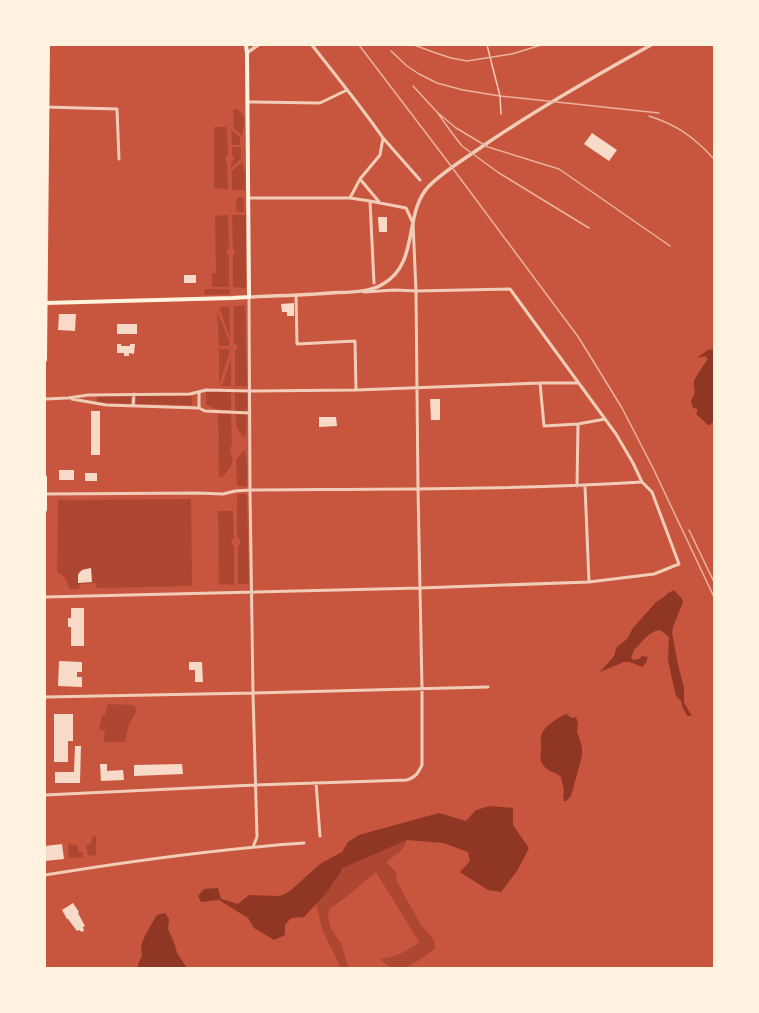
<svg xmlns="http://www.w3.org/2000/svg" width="759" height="1013" viewBox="0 0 759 1013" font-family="Commissioner,sans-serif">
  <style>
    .green { fill: #ae4732 }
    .water { fill: #8f3625 }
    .building { fill: #f7dbc8 }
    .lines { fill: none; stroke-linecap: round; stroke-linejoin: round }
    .service { stroke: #f1ccb7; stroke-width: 1.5 }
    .minor { stroke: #f1ccb7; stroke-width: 3 }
    .tertiary { stroke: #f1ccb7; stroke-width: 3.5 }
    .secondary { stroke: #fff3e0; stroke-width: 4 }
    .rail { stroke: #e9b49f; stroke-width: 1.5 }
  </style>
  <rect width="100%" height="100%" fill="#c8553d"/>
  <path class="green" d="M234,109H237C248,116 244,124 242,135H241L232,127L234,126L233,111Z
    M214,127H227L228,155L226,156L225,159L227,163L228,189L214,188Z
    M231,130L240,137V145H232Z
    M232,147H241V159L231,168V163L234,159V157L232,155Z
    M242,162L245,172V190H232V171Z
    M239,197H243L244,212H239L236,210V200Z
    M228,215L229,248L227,250L226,252L229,256V287H212V274L216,273L215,216Z
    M232,215H246V288L233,287V256L235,252L233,248Z
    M206,289H229L230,294L204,295V292Z
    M234,306H245L247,386H235V351L237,349V345L234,343Z
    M219,307H229L230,338Z
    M217,311L230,343L228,346H219Z
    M219,349H228L230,351L219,385Z
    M231,359V386H222Z
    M212,391H231V410C222,410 214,410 206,404V392Z
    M235,391L247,392V409L245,411H235Z
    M97,396H131V404L97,402Z
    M136,396H192V405L136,404Z
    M218,414H231L232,445C227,452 234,455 232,463C231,468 225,473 223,477H219Z
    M236,414H246L247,422L245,436L243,437L236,426Z
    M243,451H245L247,461V486H237L236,460Z
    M237,494H246L247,496L249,584H238V546L240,544V540L237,538Z
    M191,499L192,586L96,588V583L80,584L79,589H69C68,581 65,576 57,572L58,500Z
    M218,511H233L234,538L232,540C231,543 232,544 234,546V585L219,584Z
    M108,704L133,705L137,710L129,724L125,742H104L105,731L99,729L102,716L105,714Z
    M96,836V855L88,856L86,845L91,844L92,837Z
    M407,840C405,850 394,856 386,862L396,872L397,882L421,925L434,940L435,948L427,955L406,968H391L380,959C394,958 408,951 419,942L376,872L346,897L329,909L328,917L331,929L341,943L347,963L349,968H341L322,929L316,903L328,891L343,868Z
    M68,843L78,846V852H83V857L69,858Z"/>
  <path class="water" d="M714,349V421L710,425H708L696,414L698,409L693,408L691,401C698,389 693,392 694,382C694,379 705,363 708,359L705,356L697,358L708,350Z
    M674,590L682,599L683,602L673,627L672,633L678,665L684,687V703L692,716H687L683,708L681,701L676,696L672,679L668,660L669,637L660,630C649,631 642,642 634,650L631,658L633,660L639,659L642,656L648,657L646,663L642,667L630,662H624L600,672L614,656L616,649L617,647L627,639L633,628L656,602L664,597L668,593Z
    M566,714L572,718L576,717L578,723L577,732L582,747V756L571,796L566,801H564L563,797L564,791L561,777C556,772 548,772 543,765C539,760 541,756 541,750C542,746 540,741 541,737C541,728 559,717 566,714Z
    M490,806L513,808V825L529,848L517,871L501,892L488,890L460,872L470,861L468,852L443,843L407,840L343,868L328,891L304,917L291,918L285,925V935L274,940L254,928L248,918L219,900L201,902L198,896L204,889L218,888L221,899L238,904L249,895L280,896L290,891L320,864L342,852L348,842L359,835L439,813L466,821L476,810Z
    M165,913L169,919L168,929L175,945L177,953L187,968H138V964L142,956L141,946L144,938L152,923L157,915Z"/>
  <path class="building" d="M592,133L617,150L609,161L584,144Z
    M378,217H387V232H379Z
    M184,275H196V283H184Z
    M294,303V316H287V312H282L281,304Z
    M59,314H76L75,331L58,330Z
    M117,324H137V334H117Z
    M117,344H121V346H130V344H135L134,354L129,353V356H124V353H117Z
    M430,399H440V420H431Z
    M91,411H100V455H91Z
    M319,417H336L337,426L319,427Z
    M59,470H74V480H59Z
    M85,473H97V481H85Z
    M91,568L92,582L78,583V575L79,573L82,570L86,569Z
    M71,608H84V646H71V627H68V618H71Z
    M59,661L82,662V672H77V677H82V687L58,686Z
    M189,662H202L203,682H195V670H189Z
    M54,714H73V741H68V762H54Z
    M75,746H81L80,783H55V772H74Z
    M100,764H107V771L123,770L124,780L101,781Z
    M182,764L183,774L134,776V765Z
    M62,844L64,859L45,861V846Z
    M73,903L79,912L78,913L85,926L83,927L84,931L82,932L79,930L77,931L68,919H67L62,910Z"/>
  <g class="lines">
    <path class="service" d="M487,45L500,96L501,114"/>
    <path class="minor" d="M312,45C336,76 361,106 383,138L380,155L360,179L350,198
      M247,102L320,103L347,90
      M45,107L117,109L119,159
      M383,138L420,180
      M360,179L380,203
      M370,201L374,283
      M296,295L297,344L355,341L356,390
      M249,297L250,490L253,693L257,837L253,847
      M540,383L544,426L578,424L605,419
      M45,399L68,398L88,395L190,394L206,390L250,391L356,390L540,383H578
      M72,399L106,405L199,408L205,411L250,413
      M133,406L134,394
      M199,408V392
      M577,486L578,424
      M585,486L589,582
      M45,494L198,493L223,494L235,491L250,490C381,489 512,490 642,482
      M45,597L420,588L589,582L654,574L679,564L652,492L642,482L633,463L616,434L510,289L416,291L395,290L364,292
      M45,697L253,693L488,687
      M316,783L320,836
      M45,795L255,785L407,780C416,777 418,773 422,765V688L418,489L416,291L413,223L406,208L370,201L350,198H248
      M45,875C131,861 217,849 304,843"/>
    <path class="tertiary" d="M247,53L258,45
      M249,297C276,296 303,295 330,293C347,292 369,293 383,284C420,263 403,213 429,186C444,171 463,160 480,148C535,110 593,77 651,45"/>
    <path class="secondary" d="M45,303L232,298L249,297C248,215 247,134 247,53L246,45
      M45,360L48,45
      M45,477V510"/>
    <path class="rail" d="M359,45L448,162L579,338L622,408L653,468L714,597
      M414,45L433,52L451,58L467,61L512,54L541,45
      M391,51L407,66L419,74L437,83L463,90L500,96L659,113
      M413,86L437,112L452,133L462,146L499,173L589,228
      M437,112L456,128L488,147L559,169L670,246
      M649,116C677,125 694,137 714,159
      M689,530L714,582"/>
  </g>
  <rect width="759" height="1013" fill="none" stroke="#fff3e0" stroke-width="92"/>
</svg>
